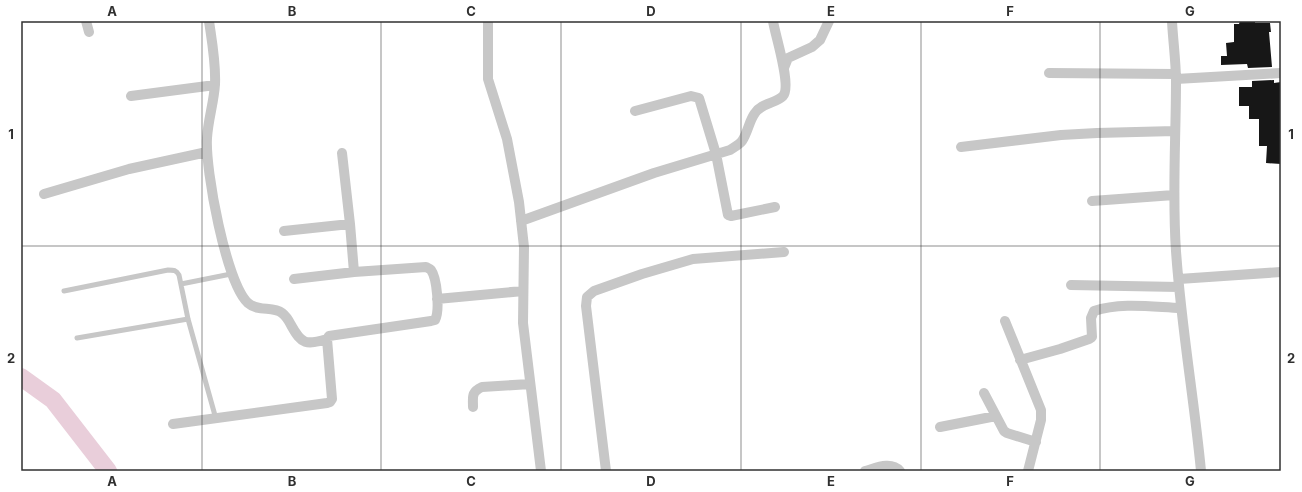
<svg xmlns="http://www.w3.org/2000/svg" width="1302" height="492" viewBox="0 0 1302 492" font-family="Inter,sans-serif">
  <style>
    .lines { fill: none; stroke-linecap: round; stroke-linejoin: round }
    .river { stroke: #e9ceda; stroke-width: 18 }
    .building { fill: #171717 }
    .service { stroke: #c7c7c7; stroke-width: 5 }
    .minor { stroke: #c7c7c7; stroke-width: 10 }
    .grid { fill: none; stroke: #303030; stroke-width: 1; stroke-opacity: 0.55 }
    .neatline { fill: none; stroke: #303030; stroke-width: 1.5 }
    .grid-label { font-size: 13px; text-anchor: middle; font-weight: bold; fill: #303030 }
  </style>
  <rect width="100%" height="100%" fill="#fff"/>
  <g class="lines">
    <path class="river" d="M21,377L53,400L108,471"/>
  </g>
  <path class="building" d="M1240,21H1255V23H1270L1271,32H1269L1272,67L1248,68L1247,64L1221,65V56H1227L1226,43L1234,42V24H1239Z
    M1274,80V83L1281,82V164L1266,163L1267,146H1259V119H1249V106H1239V87H1252V81Z"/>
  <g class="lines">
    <path class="service" d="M181,284L231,274
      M64,291L168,270C174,270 176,270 179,275L188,319L216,419
      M77,338L188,319"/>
    <path class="minor" d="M86,21L89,32
      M209,21C212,42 216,63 215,84C214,102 208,120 207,138C205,169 226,283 248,303C258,312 273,306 282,313C286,316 289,321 291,325C302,345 306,345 327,339
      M488,21V79L507,139L519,202L524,247L523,323L541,471
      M1172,21C1173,41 1176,62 1176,81C1176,138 1172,195 1176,251C1181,325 1194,398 1201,471
      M784,68L788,58L812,47L820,40L829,21
      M1049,73L1175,74
      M1176,79L1281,73
      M131,96L215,85
      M635,111L691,96L699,98L716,154L728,215L731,216L775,207
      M961,147L1061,135L1097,133L1175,131
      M342,153L350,224L354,272
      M44,194L129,169L207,152
      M1092,201L1174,195
      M521,221L654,173L730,150C734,147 739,145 742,141C748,132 749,121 755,113C761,103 777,103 783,96C792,86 775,35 773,21
      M284,231L350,224
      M1179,279L1281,272
      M1071,285L1179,287
      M437,299L523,291
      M1005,321L1041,410V420L1028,471
      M1020,360L1060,349L1089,339L1092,337L1091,318L1094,311C1121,302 1153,307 1181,308
      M984,393L1004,431L1007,433L1036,442
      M473,407C473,397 471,392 482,387L530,384
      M173,424L327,403L330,402L332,399L327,339L329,336L431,321L435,320C440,311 437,278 431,270C430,269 428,268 426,267L354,272L294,279
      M940,427L996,416
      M606,471L586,306L587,297L594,291L642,274L693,259L784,252
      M865,471C876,468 891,461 900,471"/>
  </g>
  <path class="grid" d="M202,21V471M381,21V471M561,21V471M741,21V471M921,21V471M1100,21V471M21,246H1281"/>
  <rect width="1302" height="492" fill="none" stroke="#ffffff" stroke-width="44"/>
  <rect x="22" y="22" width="1258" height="448" class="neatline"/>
  <g class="grid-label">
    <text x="112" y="16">A</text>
    <text x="292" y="16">B</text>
    <text x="471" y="16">C</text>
    <text x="651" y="16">D</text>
    <text x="831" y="16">E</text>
    <text x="1010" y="16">F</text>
    <text x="1190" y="16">G</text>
    <text x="11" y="139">1</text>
    <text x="1291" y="139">1</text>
    <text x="11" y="363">2</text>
    <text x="1291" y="363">2</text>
    <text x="112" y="486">A</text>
    <text x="292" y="486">B</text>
    <text x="471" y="486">C</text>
    <text x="651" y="486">D</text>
    <text x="831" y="486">E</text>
    <text x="1010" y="486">F</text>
    <text x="1190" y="486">G</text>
  </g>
</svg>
